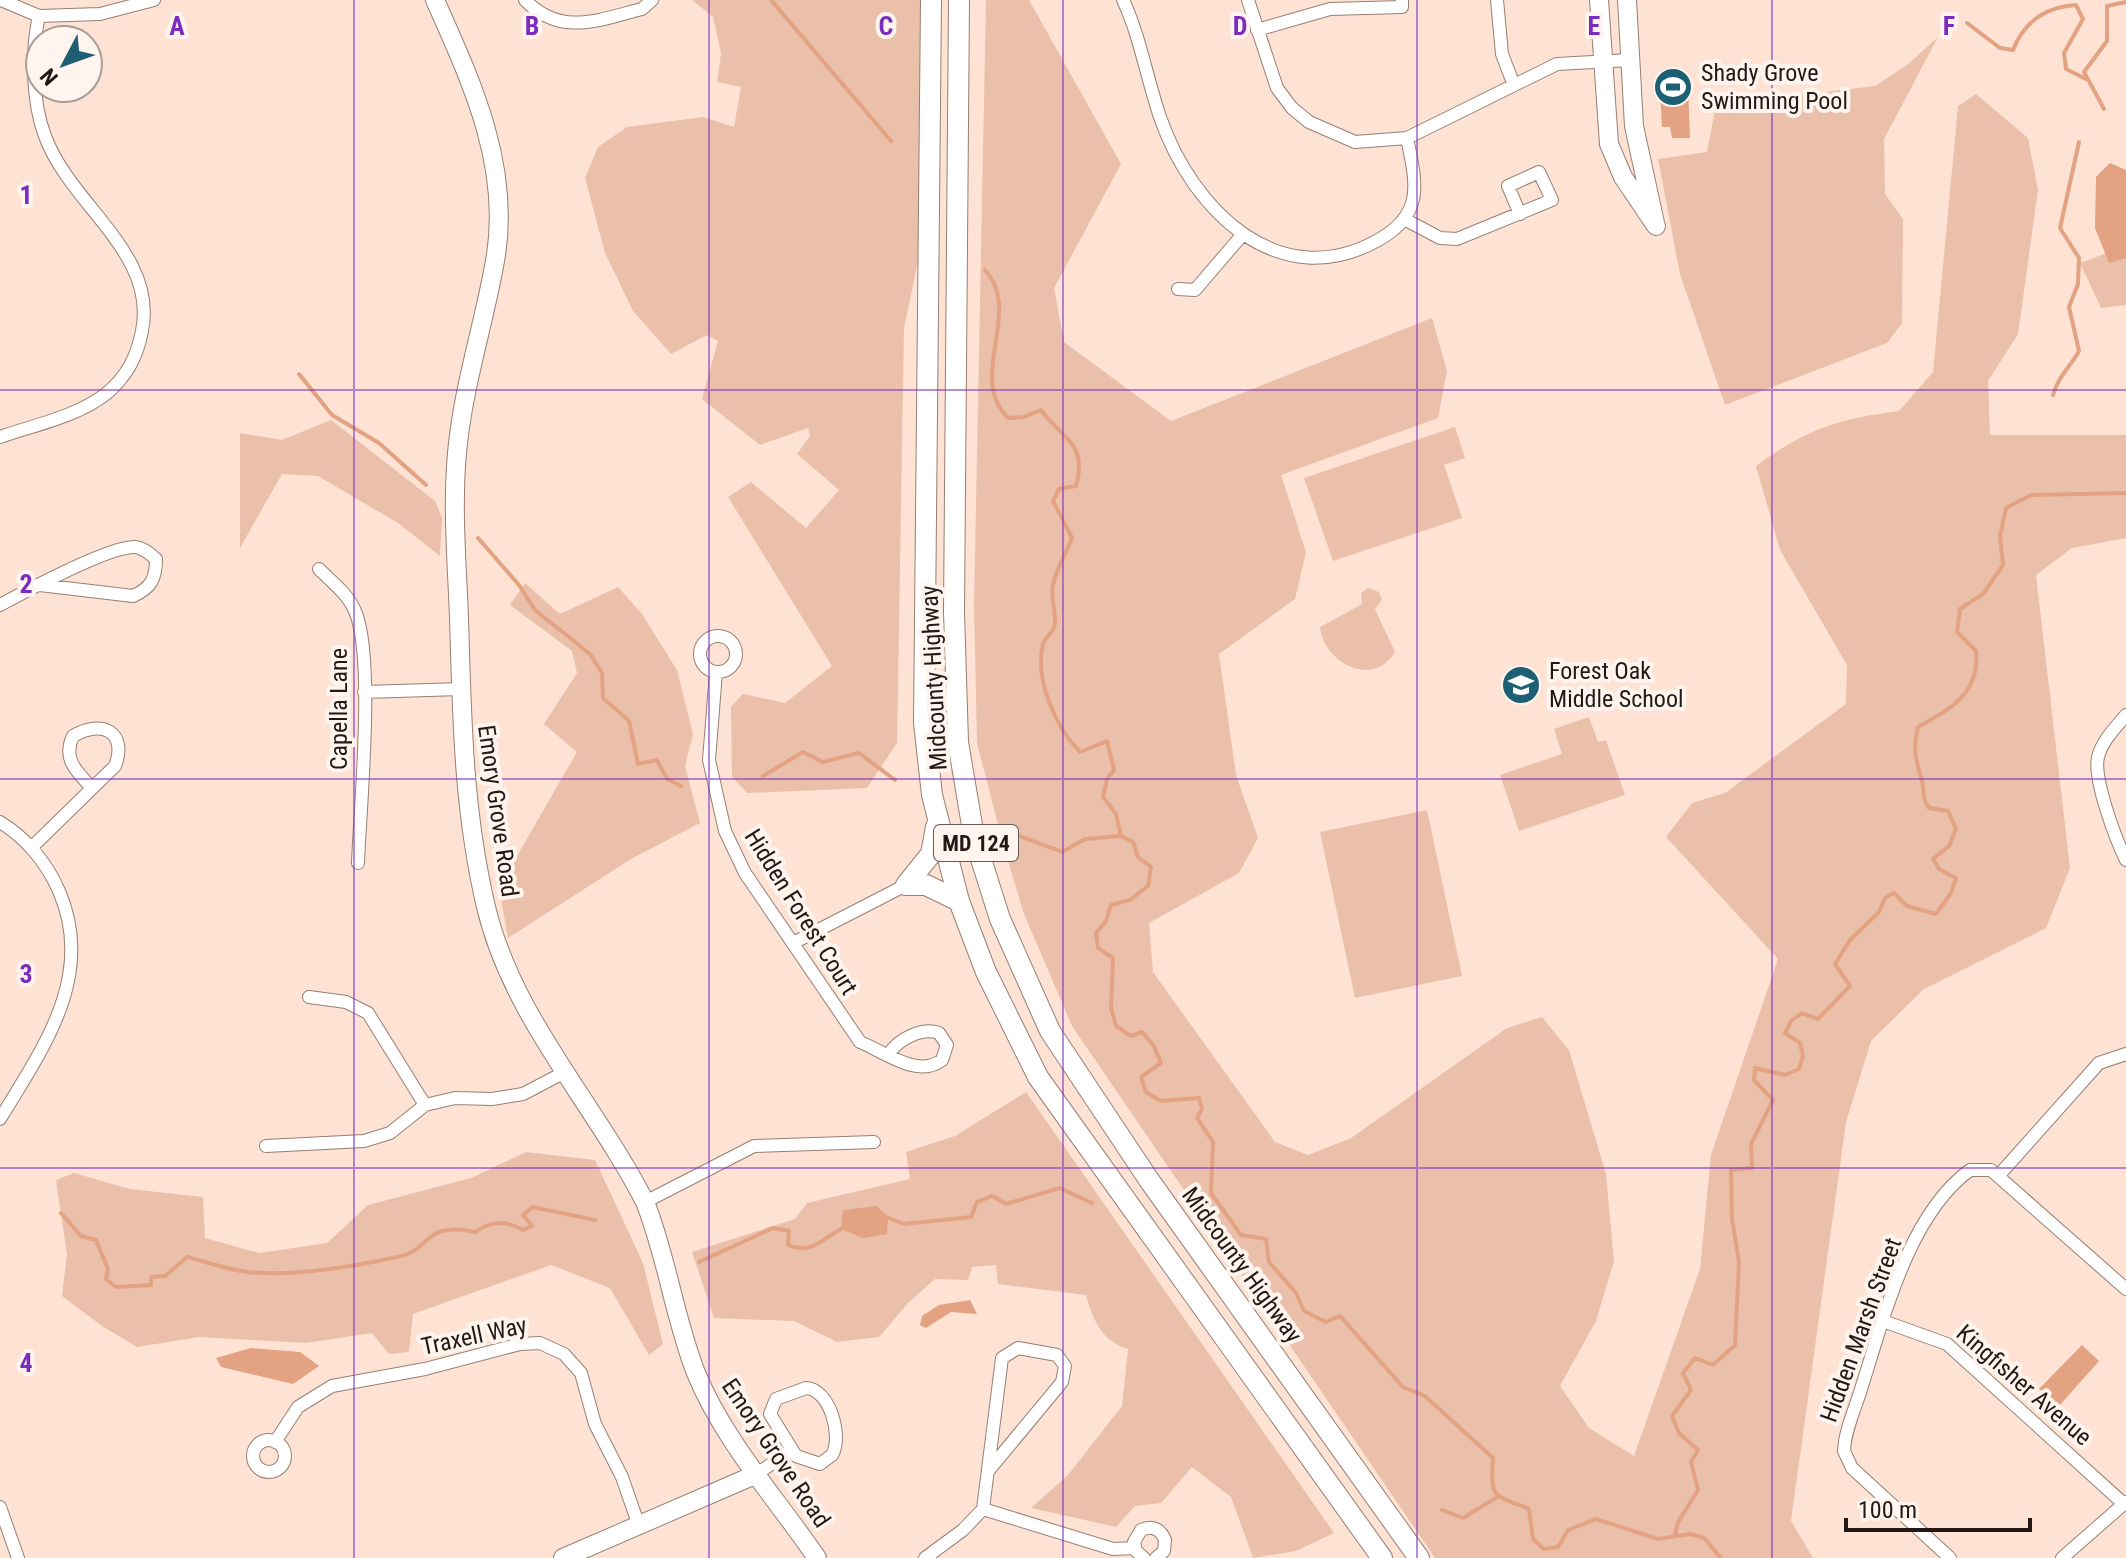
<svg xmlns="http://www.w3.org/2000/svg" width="2126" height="1558" viewBox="0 0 2126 1558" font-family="'Roboto Condensed',sans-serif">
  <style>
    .green { fill: #eac0aa }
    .water { fill: #e3a281 }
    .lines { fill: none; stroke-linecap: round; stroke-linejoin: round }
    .stream { stroke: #e3a281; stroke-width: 4 }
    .street-casing { stroke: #977f72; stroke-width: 14 }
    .secondary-casing { stroke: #977f72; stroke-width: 20 }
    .primary-casing { stroke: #977f72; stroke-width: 22 }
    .street { stroke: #fff; stroke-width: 12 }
    .secondary { stroke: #fff; stroke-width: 18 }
    .primary { stroke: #fff; stroke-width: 20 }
    .grid { fill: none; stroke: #7b2cbf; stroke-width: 2; stroke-opacity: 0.55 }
    .labels { text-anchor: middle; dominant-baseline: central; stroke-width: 8; stroke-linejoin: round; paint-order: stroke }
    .shield { fill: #fff4ee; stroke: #645b55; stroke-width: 2 }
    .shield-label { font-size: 22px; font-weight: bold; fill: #221914 }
    .poi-label { font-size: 24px; fill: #221914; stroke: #fff4ee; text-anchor: start }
    .street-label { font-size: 24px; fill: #221914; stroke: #fff4ee }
    .grid-label { font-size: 26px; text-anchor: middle; font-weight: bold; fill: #7b2cbf; stroke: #fff4ee; stroke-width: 8; stroke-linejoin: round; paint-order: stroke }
  </style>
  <rect width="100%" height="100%" fill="#fee3d5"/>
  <!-- green -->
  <path class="green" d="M692 0H931L927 218 904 328 897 743 867 788 747 793 732 777 731 707 743 694 785 703 832 666 728 497 751 482 806 528 839 490 797 454 810 436 808 428 760 445 702 399 718 341 707 335 671 354 633 311 605 253 585 178 598 147 627 127 703 117 734 127 741 87 717 82 721 53 713 17Z
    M986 0H1029L1121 164 1054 288 1064 342 1171 421 1432 318 1447 371 1438 418 1281 475 1306 552 1295 599 1219 654 1236 775 1258 838 1239 873 1149 923 1153 972 1275 1142 1308 1155 1351 1138 1507 1028 1542 1017 1569 1050 1606 1174 1614 1261 1596 1321 1560 1386 1589 1428 1634 1456 1700 1269 1711 1155 1778 959 1666 837 1692 803 1725 793 1846 704 1847 665 1780 550 1756 466C1806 429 1838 419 1899 411L1933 372 1958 106 1976 94 2028 138 2038 190 2018 334 1988 381 1990 435H2126V538L2072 548 2036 575 2070 868 2046 928 1924 989 1871 1041 1846 1122 1791 1521 1813 1558H1435L1072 1026 1024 914 1003 844 977 743 974 605Z
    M1938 37 1884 139 1885 194 1903 219 1902 323 1887 343 1725 405 1680 274 1658 159 1707 152 1716 105 1875 86 1907 65Z
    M2126 246V305L2101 308 2080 263Z
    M331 420 435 501 442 518 440 556 398 523 318 476 282 474 240 548V433L282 440Z
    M1455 427 1465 458 1444 465 1462 518 1333 561 1304 478Z
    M525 583 560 614 618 587 642 614 677 670 693 734 685 766 700 823 631 859 508 938 499 887 577 752 544 724 577 673 572 651 510 605Z
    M1368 588 1379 592 1382 600 1375 609 1395 652C1373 689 1324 663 1320 627L1362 604 1361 593Z
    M1589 717 1598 742 1606 740 1625 795 1519 831 1500 775 1562 754 1554 729Z
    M1427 810 1462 976 1355 998 1320 832Z
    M1026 1092 1334 1533 1296 1551 1253 1558 1231 1497 1192 1467 1161 1503 1135 1506 1116 1527 1031 1508 1068 1475 1122 1406 1128 1349C1102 1342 1092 1318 1086 1295L998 1284 996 1265 972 1267 968 1280 935 1279 908 1303 879 1337 837 1342 794 1321 714 1318 692 1252 795 1219 807 1203 910 1179 906 1152 955 1136Z
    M526 1152 595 1160 643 1263 663 1344 649 1355 610 1288 551 1265 413 1314 409 1352 389 1354 372 1333 306 1343 200 1337 137 1347 102 1326 62 1296 67 1255 56 1180 74 1173 130 1189 203 1197 205 1238 259 1253 327 1243 368 1205 471 1178Z"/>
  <!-- water -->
  <path class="water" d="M1688 87 1690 138H1672L1670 127H1662L1660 89Z
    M2110 163 2126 170V258L2109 263 2095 228 2096 177Z
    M877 1206 888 1217 887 1234 863 1238 841 1229 843 1210Z
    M970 1300 977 1314 951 1312 926 1328 920 1325 922 1316 939 1305Z
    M2082 1345 2099 1361 2059 1406 2039 1389Z
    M251 1348 300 1352 319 1366 293 1384 221 1367 216 1358Z"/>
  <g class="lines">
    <!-- stream -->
    <path class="stream" d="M771 0 891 141
      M1967 23 2000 48 2013 50C2024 22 2046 7 2076 5L2083 19 2064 53 2066 69 2086 79
      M2104 109 2084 72 2107 41V6L2126 2
      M985 270C1024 312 966 377 1008 418L1024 417 1041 410C1063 440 1088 443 1076 486L1059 489 1053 501 1072 538C1066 553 1056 570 1053 585 1050 598 1056 610 1055 623 1055 631 1046 636 1043 644 1034 679 1056 728 1080 752L1107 741 1114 770 1107 779 1103 797 1116 814 1121 836 1133 842 1138 857 1151 867 1148 886 1130 900 1111 905 1106 921 1096 933 1098 948 1113 958 1111 1008 1116 1026 1131 1036 1142 1032 1154 1046 1161 1063 1141 1077 1146 1092 1161 1101 1199 1098 1202 1109 1197 1118 1213 1142 1211 1193 1241 1235 1266 1239 1269 1262 1296 1293 1304 1311 1326 1322 1340 1316 1403 1387 1425 1396 1493 1458C1490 1500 1493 1494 1529 1509L1533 1539 1544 1549 1558 1547 1568 1530 1596 1519 1658 1539 1691 1534 1704 1538 1721 1558
      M299 374 332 415 379 443 426 485
      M2053 395C2058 377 2070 367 2079 351L2069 307 2078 284 2079 258 2060 228 2079 142
      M478 538 519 585 535 610 590 654 602 673 603 698 629 721 638 764 657 760 667 779 681 786
      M763 776 803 752 823 762 859 753 895 780
      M1009 832 1062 852 1085 839 1121 836
      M61 1213 81 1236 96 1240 108 1269 106 1279 116 1287 151 1285V1277L165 1276 187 1257C208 1262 227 1270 248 1272 294 1277 351 1267 397 1257 434 1250 420 1221 475 1232 491 1221 505 1220 523 1230L532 1226 523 1215 533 1207 595 1220
      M886 1217 904 1224 971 1217 977 1202 992 1196 1006 1204 1060 1188 1092 1203
      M699 1262 773 1228 789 1231 788 1245C812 1255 823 1238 843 1228
      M1442 1510 1463 1518 1499 1496
      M1675 1535 1678 1522 1698 1490 1691 1462 1698 1450 1679 1433 1672 1416 1691 1390 1683 1373 1695 1358 1713 1365 1735 1345 1739 1262 1732 1219 1731 1170 1752 1168 1751 1144 1773 1100 1754 1080 1755 1068 1785 1075 1799 1069 1803 1056 1800 1043 1785 1033 1791 1021 1802 1013 1818 1019 1850 986 1835 964 1850 940 1879 912 1885 898 1894 893 1907 906 1936 914 1951 893 1956 878 1939 869 1933 859 1949 846 1956 829 1948 811 1929 808C1921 797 1925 789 1921 777 1915 758 1913 747 1918 727 1952 708 1980 693 1976 651L1957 632 1960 609 1983 594 2003 565 2000 536 2006 508 2031 495 2126 493"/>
    <!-- street casing -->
    <g class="street-casing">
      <path id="street" d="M1 0 39 16 100 14 154 0
        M525 0C561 37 598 20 642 9L652 0
        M1123 0C1140 36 1147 79 1160 117 1192 210 1280 297 1380 239 1425 213 1416 182 1407 138
        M1248 0 1277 88 1292 108 1309 122 1355 142 1407 138 1557 64 1630 60
        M1497 0 1502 54 1513 83
        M1257 30 1330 9 1402 7V0
        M1406 220 1440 238 1457 239 1552 200 1539 172 1508 186 1520 214
        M1178 289 1195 290 1243 234
        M0 437C34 425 79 416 107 393 127 376 137 357 142 331 158 253 70 205 45 136 32 102 31 51 39 16
        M319 569C332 582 348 594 355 611 375 657 360 807 358 863
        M0 605C26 591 109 546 135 547 144 548 150 554 156 559 156 579 151 588 133 596L40 585
        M700 654a18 18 0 1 1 36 0a18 18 0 1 1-36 0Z
        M716 672 709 760 725 831 745 873 860 1042C883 1051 918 1079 942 1060L947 1045 939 1033C922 1027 898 1039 889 1054
        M364 692 461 689
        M2126 715C2115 728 2102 741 2098 757 2093 779 2116 840 2126 860
        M0 822C26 838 47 863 59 891 96 976 43 1048 0 1119
        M31 848 115 766C128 732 102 719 73 736 62 759 77 772 92 788
        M793 943 906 885
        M309 997 346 1002 368 1013 425 1105
        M266 1146 364 1141 390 1133 425 1105 455 1098 492 1099 523 1094 565 1072
        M2000 1174 2099 1063 2126 1054
        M645 1202 754 1146 874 1142
        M1883 1321 1947 1344 2124 1504
        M806 1388C830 1389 843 1437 832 1455L820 1464 796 1456 770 1414 776 1399Z
        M253 1456a16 16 0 1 1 32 0a16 16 0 1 1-32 0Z
        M275 1442 298 1407 332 1386 425 1369 520 1344 540 1343 564 1354 581 1373 595 1424 622 1477 639 1526
        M757 1474 791 1450
        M0 1507 18 1558
        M983 1509 1113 1549 1135 1548
        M925 1558 963 1530 983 1509 1002 1358 1018 1348 1057 1355 1065 1366 1062 1382 989 1470
        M1144 1558 1136 1551 1134 1542 1141 1530C1152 1525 1161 1529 1165 1540L1164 1551 1156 1558
        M1950 1558 1852 1468 1844 1451C1845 1429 1856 1407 1862 1386 1884 1317 1909 1214 1970 1170H1991L2126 1289
        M2062 1558 2126 1502"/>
    </g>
    <!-- secondary casing -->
    <g class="secondary-casing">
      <path id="secondary" d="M435 0C471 81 510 163 496 255 485 322 463 385 457 453 452 508 457 564 459 618 462 718 463 809 486 907 512 1017 595 1104 645 1202 667 1257 674 1317 696 1373 724 1441 776 1498 817 1558
        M1599 0 1609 144 1623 177 1656 226
        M1627 0 1634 126 1655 223
        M563 1558 757 1474"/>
    </g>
    <!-- primary casing -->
    <g class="primary-casing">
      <path id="primary" d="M931 0 924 723 932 795 959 901 986 972 1038 1077 1382 1558
        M959 0 954 612 958 742 974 837 1000 919 1050 1031 1149 1180 1419 1558
        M906 885 931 854 936 827
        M906 885H926L959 901"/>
    </g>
    <!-- street -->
    <use href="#street" class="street"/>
    <!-- secondary -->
    <use href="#secondary" class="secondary"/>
    <!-- primary -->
    <use href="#primary" class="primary"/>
  </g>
  <!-- grid -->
  <path class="grid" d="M354 0V1558M709 0V1558M1063 0V1558M1417 0V1558M1772 0V1558M0 390H2126M0 779H2126M0 1168H2126"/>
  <!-- icons -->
  <defs>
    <g id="stadium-disc" transform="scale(2)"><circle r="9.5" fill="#1d5f73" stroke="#fff4ee"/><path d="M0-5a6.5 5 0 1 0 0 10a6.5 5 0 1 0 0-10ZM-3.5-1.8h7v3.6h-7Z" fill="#fff"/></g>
    <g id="school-disc" transform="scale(2)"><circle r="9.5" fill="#1d5f73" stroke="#fff4ee"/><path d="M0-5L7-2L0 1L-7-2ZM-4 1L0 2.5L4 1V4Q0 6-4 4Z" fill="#fff"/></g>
  </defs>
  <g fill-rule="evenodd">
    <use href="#stadium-disc" x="1673" y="87"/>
    <use href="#school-disc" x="1521" y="685"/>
  </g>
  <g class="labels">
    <!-- shield labels -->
    <rect class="shield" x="934" y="825" width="84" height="36" rx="6"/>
    <g class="shield-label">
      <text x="976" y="843">MD 124</text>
    </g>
    <!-- poi labels -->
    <g class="poi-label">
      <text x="1701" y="73">Shady Grove<tspan x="1701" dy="28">Swimming Pool</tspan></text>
      <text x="1549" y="671">Forest Oak<tspan x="1549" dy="28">Middle School</tspan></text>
    </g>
    <!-- street labels -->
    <g class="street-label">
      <text transform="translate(934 678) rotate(-93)">Midcounty Highway</text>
      <text transform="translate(339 709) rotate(-90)">Capella Lane</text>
      <text transform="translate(498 811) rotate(82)">Emory Grove Road</text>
      <text transform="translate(801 912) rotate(58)">Hidden Forest Court</text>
      <text transform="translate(1242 1265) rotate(54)">Midcounty Highway</text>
      <text transform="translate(1861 1330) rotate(-70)">Hidden Marsh Street</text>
      <text transform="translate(474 1336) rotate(-12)">Traxell Way</text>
      <text transform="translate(2024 1385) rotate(41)">Kingfisher Avenue</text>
      <text transform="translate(776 1453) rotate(56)">Emory Grove Road</text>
    </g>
  </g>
  <g class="grid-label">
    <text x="177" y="35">A</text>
    <text x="532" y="35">B</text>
    <text x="886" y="35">C</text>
    <text x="1240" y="35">D</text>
    <text x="1594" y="35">E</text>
    <text x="1949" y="35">F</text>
    <text x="26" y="204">1</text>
    <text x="26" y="593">2</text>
    <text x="26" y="983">3</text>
    <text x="26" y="1372">4</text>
  </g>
  <!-- north arrow -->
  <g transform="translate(64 64) rotate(229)"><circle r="38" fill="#fff4ee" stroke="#a79c97" stroke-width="2"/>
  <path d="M0-6L14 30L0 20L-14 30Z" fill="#1d5f73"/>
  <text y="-12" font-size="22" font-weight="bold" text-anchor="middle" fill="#221914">N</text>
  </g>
  <!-- scale -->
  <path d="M1846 1518v12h184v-12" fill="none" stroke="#221914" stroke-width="4"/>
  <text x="1858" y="1518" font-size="24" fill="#221914" stroke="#fff4ee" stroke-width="6" paint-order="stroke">100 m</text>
</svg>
